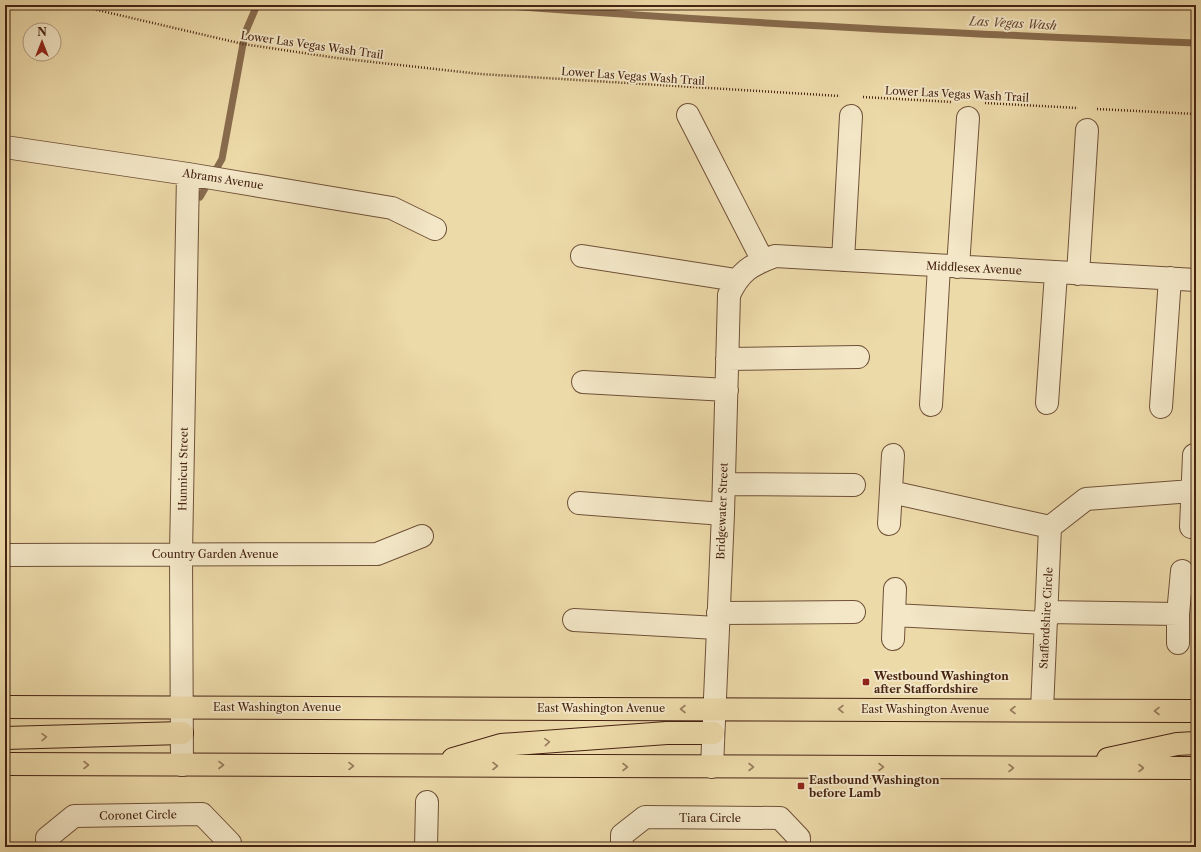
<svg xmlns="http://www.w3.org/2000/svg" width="1201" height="852" viewBox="0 0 1201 852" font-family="'Libre Caslon Text',serif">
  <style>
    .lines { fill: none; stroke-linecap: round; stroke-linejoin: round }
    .stream { stroke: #886c4e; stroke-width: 7 }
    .minor-casing { stroke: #705138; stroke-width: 24 }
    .major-casing { stroke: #462313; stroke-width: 24 }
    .path { stroke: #462313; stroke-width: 2.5; stroke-dasharray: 1 2; stroke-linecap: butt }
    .minor { stroke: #f3e7c7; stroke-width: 22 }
    .major { stroke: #eddaa9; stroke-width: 22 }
    .oneway { stroke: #9a7e5e }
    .poi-dot { fill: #8f2418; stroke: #f3e7c7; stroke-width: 1.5 }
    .labels { text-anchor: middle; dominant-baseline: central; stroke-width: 4; stroke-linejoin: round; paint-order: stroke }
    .street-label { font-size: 11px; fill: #462313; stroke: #f3e7c7 }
    .poi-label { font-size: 11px; font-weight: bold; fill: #462313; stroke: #f3e7c7; text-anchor: start }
    .water-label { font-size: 12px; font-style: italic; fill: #674731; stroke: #f3e7c7 }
  </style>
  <rect width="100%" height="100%" fill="#eddaa9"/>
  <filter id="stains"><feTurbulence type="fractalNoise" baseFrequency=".005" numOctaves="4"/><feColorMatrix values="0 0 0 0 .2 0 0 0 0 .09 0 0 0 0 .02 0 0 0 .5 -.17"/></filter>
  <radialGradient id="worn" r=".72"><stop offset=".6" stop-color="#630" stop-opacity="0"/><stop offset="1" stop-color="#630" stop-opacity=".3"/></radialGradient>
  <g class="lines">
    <!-- stream -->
    <path class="stream" d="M494 5C728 23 962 34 1196 43
      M200 197 222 159 245 33 257 5"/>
    <!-- minor casing -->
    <g class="minor-casing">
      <path id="minor" d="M688 115 763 261
        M5 147 188 174 392 208 435 229
        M582 256 736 280
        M843 260 851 116
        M958 267 968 118
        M1078 274 1087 130
        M727 359 858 357
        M583 382 727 390
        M1047 403 1056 273
        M931 405 939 266
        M1161 407 1170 278
        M724 484 854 485
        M891 492 1050 527 1086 499 1192 491
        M579 503 723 514
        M889 524 893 455
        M1191 527 1194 455
        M5 555 377 554 422 536
        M1046 612 1178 614V643
        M718 613 854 612
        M1178 614 1182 571
        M894 615 1046 623
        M574 620 717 628
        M893 639 895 589
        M1042 710 1050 527
        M182 765 181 554 188 174
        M712 767 723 514 729 295C740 271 751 265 775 256L1196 280
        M47 847V838L74 816 202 814 230 843V847
        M426 847 427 802
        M622 847V835L645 817 780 818 799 838V847"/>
    </g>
    <!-- major casing -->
    <g class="major-casing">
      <path id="major" d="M5 707 1196 711
        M5 738 182 733
        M453 759 501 745 667 733H713
        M1108 759 1177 744 1196 743
        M5 764 1196 768"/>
    </g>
    <!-- path -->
    <path class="path" d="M76 5 243 44 337 58 480 74 840 96
      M863 97 952 102
      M985 103 1078 108
      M1097 109 1196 114"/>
    <!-- minor -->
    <use href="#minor" class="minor"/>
    <!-- major -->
    <use href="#major" class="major"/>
  </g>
  <!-- one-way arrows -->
  <defs><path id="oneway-chevron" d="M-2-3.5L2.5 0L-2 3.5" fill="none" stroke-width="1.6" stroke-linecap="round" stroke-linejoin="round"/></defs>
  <g class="oneway">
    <use href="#oneway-chevron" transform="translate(683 709) rotate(-180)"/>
    <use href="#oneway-chevron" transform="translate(841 709) rotate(-180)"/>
    <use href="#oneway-chevron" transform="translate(1013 710) rotate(-180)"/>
    <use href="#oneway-chevron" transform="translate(1157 711) rotate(-180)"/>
    <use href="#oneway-chevron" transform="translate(44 737) rotate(-1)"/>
    <use href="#oneway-chevron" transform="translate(547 742) rotate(-4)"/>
    <use href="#oneway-chevron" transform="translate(86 765)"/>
    <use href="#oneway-chevron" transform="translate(221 765)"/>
    <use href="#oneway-chevron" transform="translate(351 766)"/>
    <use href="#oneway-chevron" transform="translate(495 766)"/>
    <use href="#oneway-chevron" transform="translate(625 767)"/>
    <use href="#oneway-chevron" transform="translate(751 767)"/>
    <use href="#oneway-chevron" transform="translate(881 767)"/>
    <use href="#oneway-chevron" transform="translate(1011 768)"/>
    <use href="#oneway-chevron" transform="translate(1141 768)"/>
  </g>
  <!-- markers -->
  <g class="poi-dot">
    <rect x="862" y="678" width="8" height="8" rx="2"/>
    <rect x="797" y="782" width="8" height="8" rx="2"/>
  </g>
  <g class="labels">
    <!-- street labels -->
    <g class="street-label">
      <text transform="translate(312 45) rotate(8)">Lower Las Vegas Wash Trail</text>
      <text transform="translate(633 76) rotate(4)">Lower Las Vegas Wash Trail</text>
      <text transform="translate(957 94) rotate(3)">Lower Las Vegas Wash Trail</text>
      <text transform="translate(223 179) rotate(9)">Abrams Avenue</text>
      <text transform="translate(974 268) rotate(3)">Middlesex Avenue</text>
      <text transform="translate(183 469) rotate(-89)">Hunnicut Street</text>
      <text transform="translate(722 511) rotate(-88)">Bridgewater Street</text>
      <text x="215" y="554">Country Garden Avenue</text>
      <text transform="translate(1046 618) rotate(-87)">Staffordshire Circle</text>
      <text x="277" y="707">East Washington Avenue</text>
      <text x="601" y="708">East Washington Avenue</text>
      <text x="925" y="709">East Washington Avenue</text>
      <text transform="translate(138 815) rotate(-1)">Coronet Circle</text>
      <text x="710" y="818">Tiara Circle</text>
    </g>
    <!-- poi labels -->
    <g class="poi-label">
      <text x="874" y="676">Westbound Washington<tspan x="874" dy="13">after Staffordshire</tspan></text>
      <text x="809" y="780">Eastbound Washington<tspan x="809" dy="13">before Lamb</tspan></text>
    </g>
    <!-- water labels -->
    <g class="water-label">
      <text transform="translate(1013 23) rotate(3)">Las Vegas Wash</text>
    </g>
  </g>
  <!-- margin -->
  <rect width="1201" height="852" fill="none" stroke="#eddaa9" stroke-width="20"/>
  <rect x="6" y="6" width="1189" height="840" fill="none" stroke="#462313" stroke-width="2"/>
  <rect x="10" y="10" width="1181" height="832" fill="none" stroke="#462313"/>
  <!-- north arrow -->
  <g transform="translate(42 42)"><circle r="19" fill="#f3e7c7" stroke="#ae997f"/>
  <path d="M0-3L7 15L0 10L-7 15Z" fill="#8f2418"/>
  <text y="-6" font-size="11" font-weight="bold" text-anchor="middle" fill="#462313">N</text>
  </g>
  <rect width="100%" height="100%" filter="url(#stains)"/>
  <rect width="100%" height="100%" fill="url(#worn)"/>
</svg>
